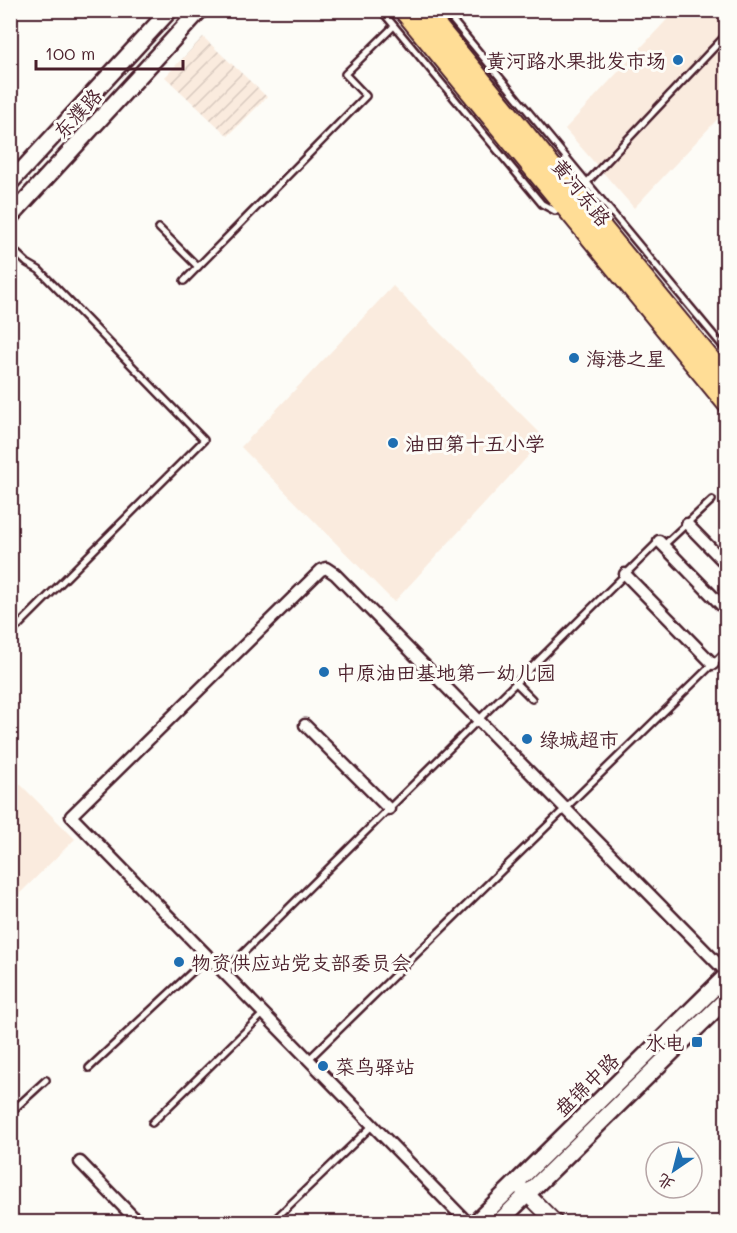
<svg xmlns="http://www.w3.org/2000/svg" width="737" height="1233" viewBox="0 0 737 1233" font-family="Mali,'LXGW WenKai TC',sans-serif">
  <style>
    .built { fill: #faebde }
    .industrial { fill: url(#industrial-furrows) }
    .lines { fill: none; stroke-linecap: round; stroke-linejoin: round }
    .service-casing { stroke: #4a1f2b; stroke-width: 10 }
    .minor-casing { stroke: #4a1f2b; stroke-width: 15 }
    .tertiary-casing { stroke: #4a1f2b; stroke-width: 18 }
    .secondary-casing { stroke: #4a1f2b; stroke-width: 20 }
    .primary-casing { stroke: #4a1f2b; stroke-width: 22 }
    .path { stroke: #4a1f2b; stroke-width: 1.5; stroke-dasharray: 4.5 4.5; stroke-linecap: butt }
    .service { stroke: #fdfcf7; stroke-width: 5 }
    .minor { stroke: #fdfcf7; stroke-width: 10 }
    .tertiary { stroke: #fdfcf7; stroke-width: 14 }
    .secondary { stroke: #fdfcf7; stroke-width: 15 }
    .primary { stroke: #ffdd96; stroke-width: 18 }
    .poi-dot { fill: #1f6fb2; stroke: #fdfcf7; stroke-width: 2 }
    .labels { text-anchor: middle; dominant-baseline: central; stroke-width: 6; stroke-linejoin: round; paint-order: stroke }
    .poi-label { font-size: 20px; fill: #4a1f2b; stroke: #fdfcf7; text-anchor: start }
    .street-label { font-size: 20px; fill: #4a1f2b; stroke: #fdfcf7 }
  </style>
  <defs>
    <pattern id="industrial-furrows" width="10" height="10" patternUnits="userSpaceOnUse" patternTransform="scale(1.5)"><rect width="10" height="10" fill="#faebde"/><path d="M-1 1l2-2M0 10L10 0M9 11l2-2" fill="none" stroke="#d8c9bf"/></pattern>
  </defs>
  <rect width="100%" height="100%" fill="#fdfcf7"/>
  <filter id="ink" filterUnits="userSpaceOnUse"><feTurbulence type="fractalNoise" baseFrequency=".0167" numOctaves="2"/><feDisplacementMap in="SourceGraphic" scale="12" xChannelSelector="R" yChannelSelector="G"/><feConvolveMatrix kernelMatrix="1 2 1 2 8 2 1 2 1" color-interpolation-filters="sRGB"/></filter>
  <g filter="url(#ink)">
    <!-- built -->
    <path class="built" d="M675 11H726V110L634 208 565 129Z
      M393 286 545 438 394 602 241 447Z
      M20 784 75 839 11 902V793Z"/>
    <!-- industrial -->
    <path class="industrial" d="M203 37 267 97 228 136 165 77Z"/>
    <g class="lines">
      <!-- service casing -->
      <g class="service-casing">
        <path id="service" d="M381 10 542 204 555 211 563 210
          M444 10 726 350
          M577 193 726 35
          M159 228 198 267
          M10 247 27 263 39 270 204 440 10 634
          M184 281 366 96 345 74 394 26
          M664 545 712 500
          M516 683 532 699
          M223 973 659 541
          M308 1060 726 651
          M89 1068 208 957
          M10 1113 46 1080
          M152 1123 263 1014
          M272 1222 372 1126"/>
      </g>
      <!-- minor casing -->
      <g class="minor-casing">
        <path id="minor" d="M687 524 726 564
          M659 541 726 610
          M625 574 713 664
          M305 725 389 809
          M80 1162 138 1222
          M467 1222 71 816 321 570 326 568 335 574 726 972"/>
      </g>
      <!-- tertiary casing -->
      <g class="tertiary-casing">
        <path id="tertiary" d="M516 1183 555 1222"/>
      </g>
      <!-- secondary casing -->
      <g class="secondary-casing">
        <path id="secondary" d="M10 183 170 10
          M10 217 200 10
          M476 1222 726 976
          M499 1222 726 999"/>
      </g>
      <!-- primary casing -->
      <g class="primary-casing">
        <path id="primary" d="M403 10 726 403
          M424 10 726 378"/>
      </g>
      <!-- path -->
      <path class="path" d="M566 1216 572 1222
        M526 1222 527 1214"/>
      <!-- service -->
      <use href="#service" class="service"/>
      <!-- minor -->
      <use href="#minor" class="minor"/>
      <!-- tertiary -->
      <use href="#tertiary" class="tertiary"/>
      <!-- secondary -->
      <use href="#secondary" class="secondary"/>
      <!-- primary -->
      <use href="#primary" class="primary"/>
    </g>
  </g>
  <!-- markers -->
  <g class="poi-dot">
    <circle cx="678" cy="60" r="6"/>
    <circle cx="574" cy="358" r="6"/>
    <circle cx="393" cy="443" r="6"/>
    <circle cx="324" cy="672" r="6"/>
    <circle cx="527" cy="739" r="6"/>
    <circle cx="179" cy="962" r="6"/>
    <rect x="691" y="1036" width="12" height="12" rx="3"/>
    <circle cx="323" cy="1066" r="6"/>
  </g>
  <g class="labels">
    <!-- poi labels -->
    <g class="poi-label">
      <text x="666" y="60" text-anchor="end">黄河路水果批发市场</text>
      <text x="586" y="358">海港之星</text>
      <text x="405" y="443">油田第十五小学</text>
      <text x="336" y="672">中原油田基地第一幼儿园</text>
      <text x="539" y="739">绿城超市</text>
      <text x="191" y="962">物资供应站党支部委员会</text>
      <text x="685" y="1042" text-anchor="end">水电</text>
      <text x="335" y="1066">菜鸟驿站</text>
    </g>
    <!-- street labels -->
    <g class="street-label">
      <text transform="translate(77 113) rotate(-47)">东濮路</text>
      <text transform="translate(582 192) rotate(51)">黄河东路</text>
      <text transform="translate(586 1084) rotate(-44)">盘锦中路</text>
    </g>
  </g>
  <!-- margin -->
  <rect width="737" height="1233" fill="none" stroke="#fdfcf7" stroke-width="36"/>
  <rect x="18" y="18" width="701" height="1197" fill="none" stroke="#4a1f2b" stroke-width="2" filter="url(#ink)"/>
  <!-- north arrow -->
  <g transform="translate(674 1170) rotate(215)"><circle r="28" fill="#fdfcf7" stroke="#b5a4a5" stroke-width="1.5"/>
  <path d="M0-4.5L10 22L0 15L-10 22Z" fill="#1f6fb2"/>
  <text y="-9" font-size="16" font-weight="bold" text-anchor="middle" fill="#4a1f2b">北</text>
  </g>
  <!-- scale -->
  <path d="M36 60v9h147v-9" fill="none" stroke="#4a1f2b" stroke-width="3"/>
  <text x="45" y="60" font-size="18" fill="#4a1f2b" stroke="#fdfcf7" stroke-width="4.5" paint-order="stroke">100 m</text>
</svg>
